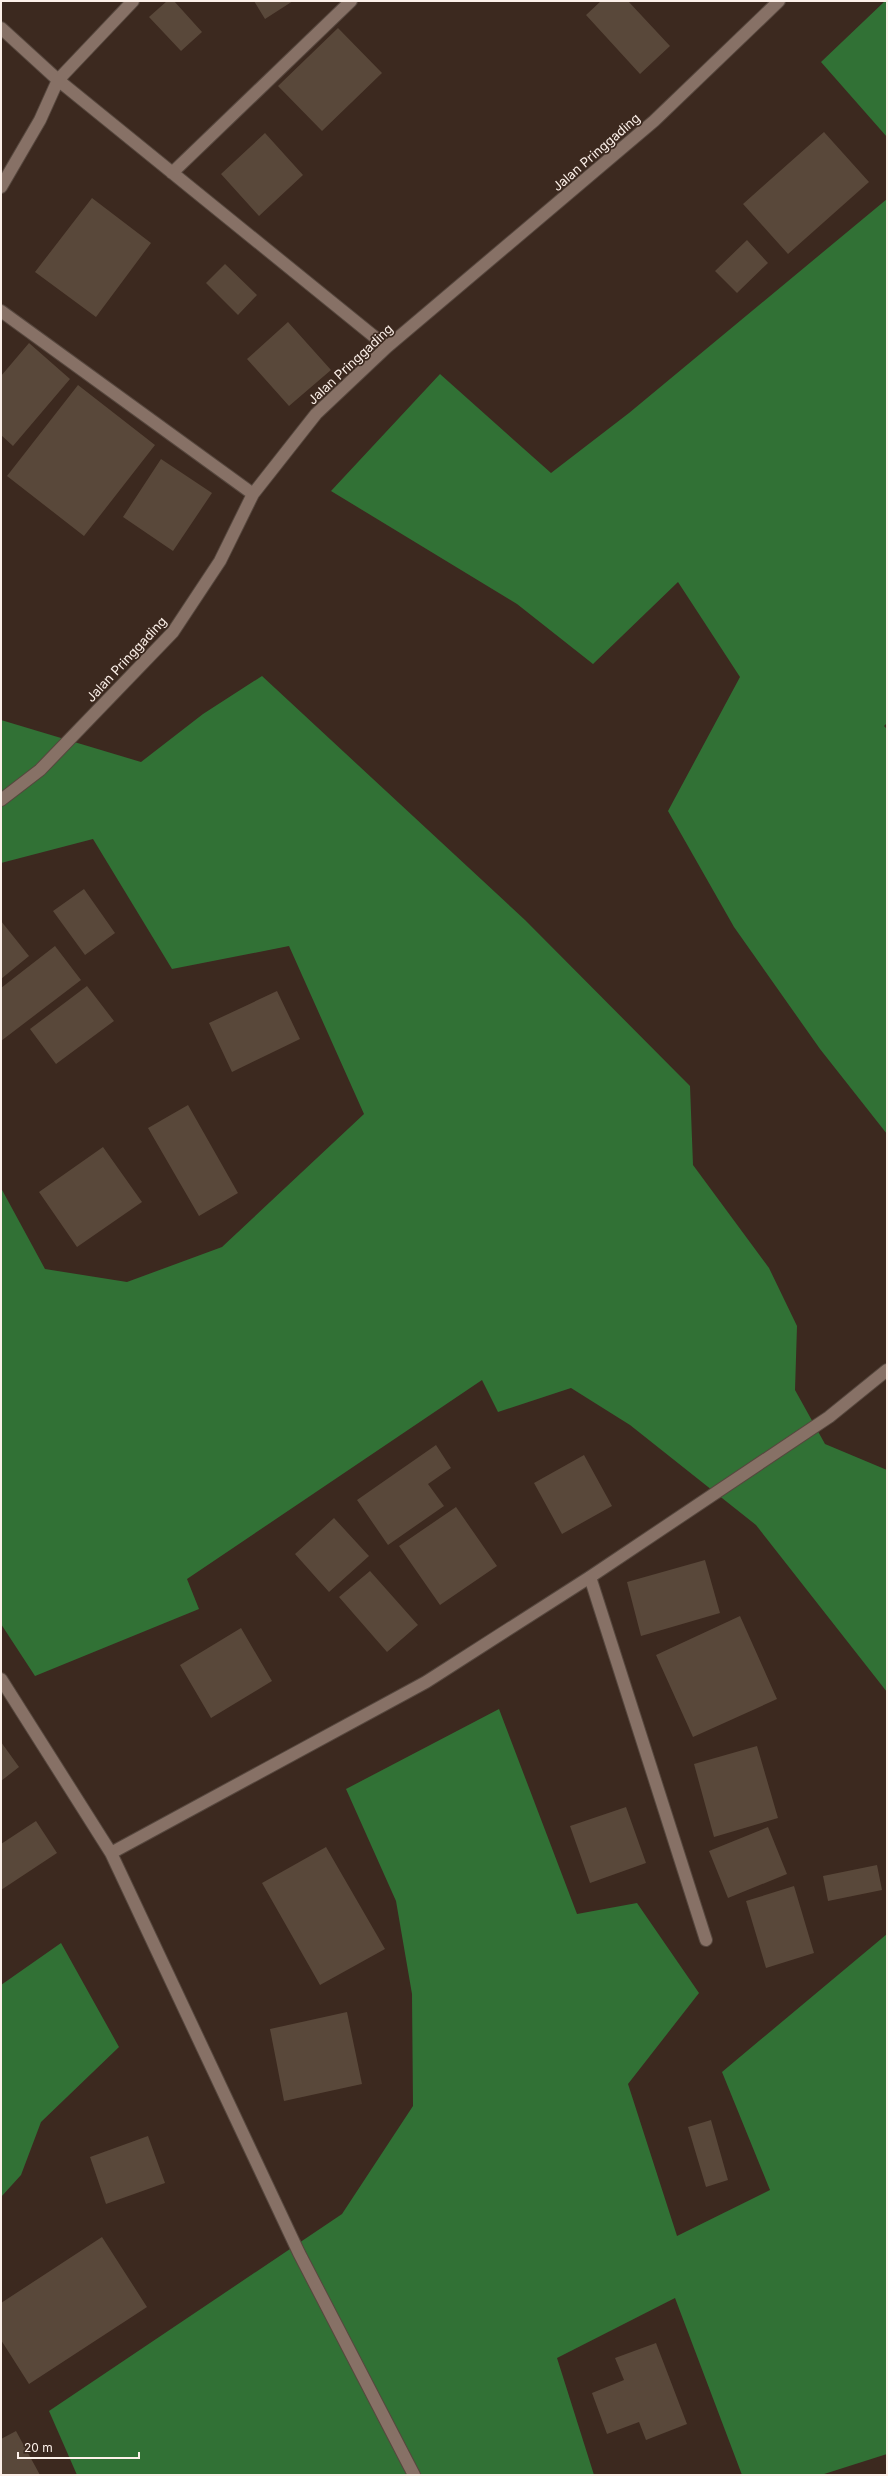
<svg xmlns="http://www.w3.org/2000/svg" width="888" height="2476" viewBox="0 0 888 2476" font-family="Inter,sans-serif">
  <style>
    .forest { fill: #317135 }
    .building { fill: #59483a }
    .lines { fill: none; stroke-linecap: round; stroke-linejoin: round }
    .minor-casing { stroke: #56473e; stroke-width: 14 }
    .minor { stroke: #877166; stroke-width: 12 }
    .labels { text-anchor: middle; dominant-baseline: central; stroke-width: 3.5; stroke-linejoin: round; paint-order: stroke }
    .street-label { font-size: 13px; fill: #fcf0e9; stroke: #3c291f }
  </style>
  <rect width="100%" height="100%" fill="#3c291f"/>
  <!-- forest -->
  <path class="forest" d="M885 1H887V137L821 62Z
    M887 199V723L884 726 887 729V1134L820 1049 734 927 668 811 740 677 678 582 593 664 517 604 331 491 440 374 551 473 629 413Z
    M262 676 525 920 690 1086 693 1165 769 1268 797 1326 795 1390 825 1444 887 1470V1692L756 1525 630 1425 571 1388 498 1412 482 1380 187 1579 199 1609 35 1676 1 1624V1188L45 1269 127 1282 222 1247 364 1114 289 946 172 969 93 839 1 863V720L141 762 203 714Z
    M499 1709 577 1914 637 1903 699 1993 628 2084 677 2236 770 2190 722 2072 887 1934V2454L821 2475H742L675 2298 557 2358 594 2475H77L49 2411 342 2214 413 2106 412 1994 396 1901 346 1789Z
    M61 1943 119 2047 41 2122 21 2175 1 2197V1985Z"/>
  <!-- building -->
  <path class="building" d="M167 1H174L202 32 181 51 149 17Z
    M254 1H293L265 19Z
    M601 1H628L670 46 640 74 586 15Z
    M338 28 382 73 322 131 278 86Z
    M824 132 869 182 788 254 743 204Z
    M265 133 303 175 259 216 221 174Z
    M92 198 151 243 96 317 35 272Z
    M747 240 768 263 737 293 715 271Z
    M225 264 257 295 238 315 206 283Z
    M288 322 331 370 289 406 247 359Z
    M29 343 70 379 13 446 1 435V376Z
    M78 385 155 445 84 536 7 476Z
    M161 459 212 493 173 551 123 517Z
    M84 889 115 933 85 955 53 911Z
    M1 921 29 956 1 979Z
    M55 946 81 980 1 1041V988Z
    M87 986 114 1021 56 1064 30 1029Z
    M277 991 300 1039 232 1072 209 1023Z
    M188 1105 238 1193 199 1216 148 1128Z
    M103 1147 142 1202 77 1247 39 1192Z
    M436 1445 451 1468 428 1484 444 1506 388 1545 357 1500Z
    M584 1455 612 1506 562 1534 534 1483Z
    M456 1507 497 1566 440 1605 399 1546Z
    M334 1518 369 1556 329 1592 295 1554Z
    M705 1560 720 1613 641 1636 627 1582Z
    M370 1571 418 1625 387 1652 339 1597Z
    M740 1616 777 1699 693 1737 656 1655Z
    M241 1628 272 1681 211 1718 180 1665Z
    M1 1742 19 1767 1 1781Z
    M757 1746 778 1818 714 1837 694 1764Z
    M626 1807 646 1863 590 1883 570 1826Z
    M36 1821 57 1853 1 1890V1844Z
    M768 1827 787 1874 728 1898 709 1851Z
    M326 1847 385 1949 320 1985 262 1883Z
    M877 1865 882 1890 828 1901 823 1876Z
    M794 1886 814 1953 766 1968 746 1901Z
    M347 2012 362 2084 284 2101 270 2029Z
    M711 2120 728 2180 706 2187 688 2127Z
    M148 2136 165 2183 106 2204 90 2157Z
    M102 2237 147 2307 29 2384 1 2340V2303Z
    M656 2343 687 2424 646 2440 639 2422 607 2434 592 2393 624 2380 615 2358Z
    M16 2431 40 2475H1V2439Z"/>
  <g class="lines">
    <!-- minor casing -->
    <g class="minor-casing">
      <path id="minor" d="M1 28 58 80 387 347
        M172 173 351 1
        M1 187 40 120 58 80 133 1
        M1 311 253 494
        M1 800 40 770 173 632 220 561 253 494 316 414 387 347 654 121 779 1
        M590 1577 706 1940
        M1 1679 111 1853 299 2253 414 2475
        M111 1853 426 1682 590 1577 829 1417 887 1370"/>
    </g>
    <!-- minor -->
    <use href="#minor" class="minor"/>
  </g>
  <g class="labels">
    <!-- street labels -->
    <g class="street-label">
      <text transform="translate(596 152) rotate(-41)">Jalan Pringgading</text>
      <text transform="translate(350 364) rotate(-43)">Jalan Pringgading</text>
      <text transform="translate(126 659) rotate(-47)">Jalan Pringgading</text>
    </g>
  </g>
  <!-- border -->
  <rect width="888" height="2476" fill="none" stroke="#fcf0e9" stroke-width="4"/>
  <!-- scale -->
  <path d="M18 2452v6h121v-6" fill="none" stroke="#fcf0e9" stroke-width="2"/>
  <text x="24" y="2452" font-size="12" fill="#fcf0e9" stroke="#3c291f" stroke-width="3" paint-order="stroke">20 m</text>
</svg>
